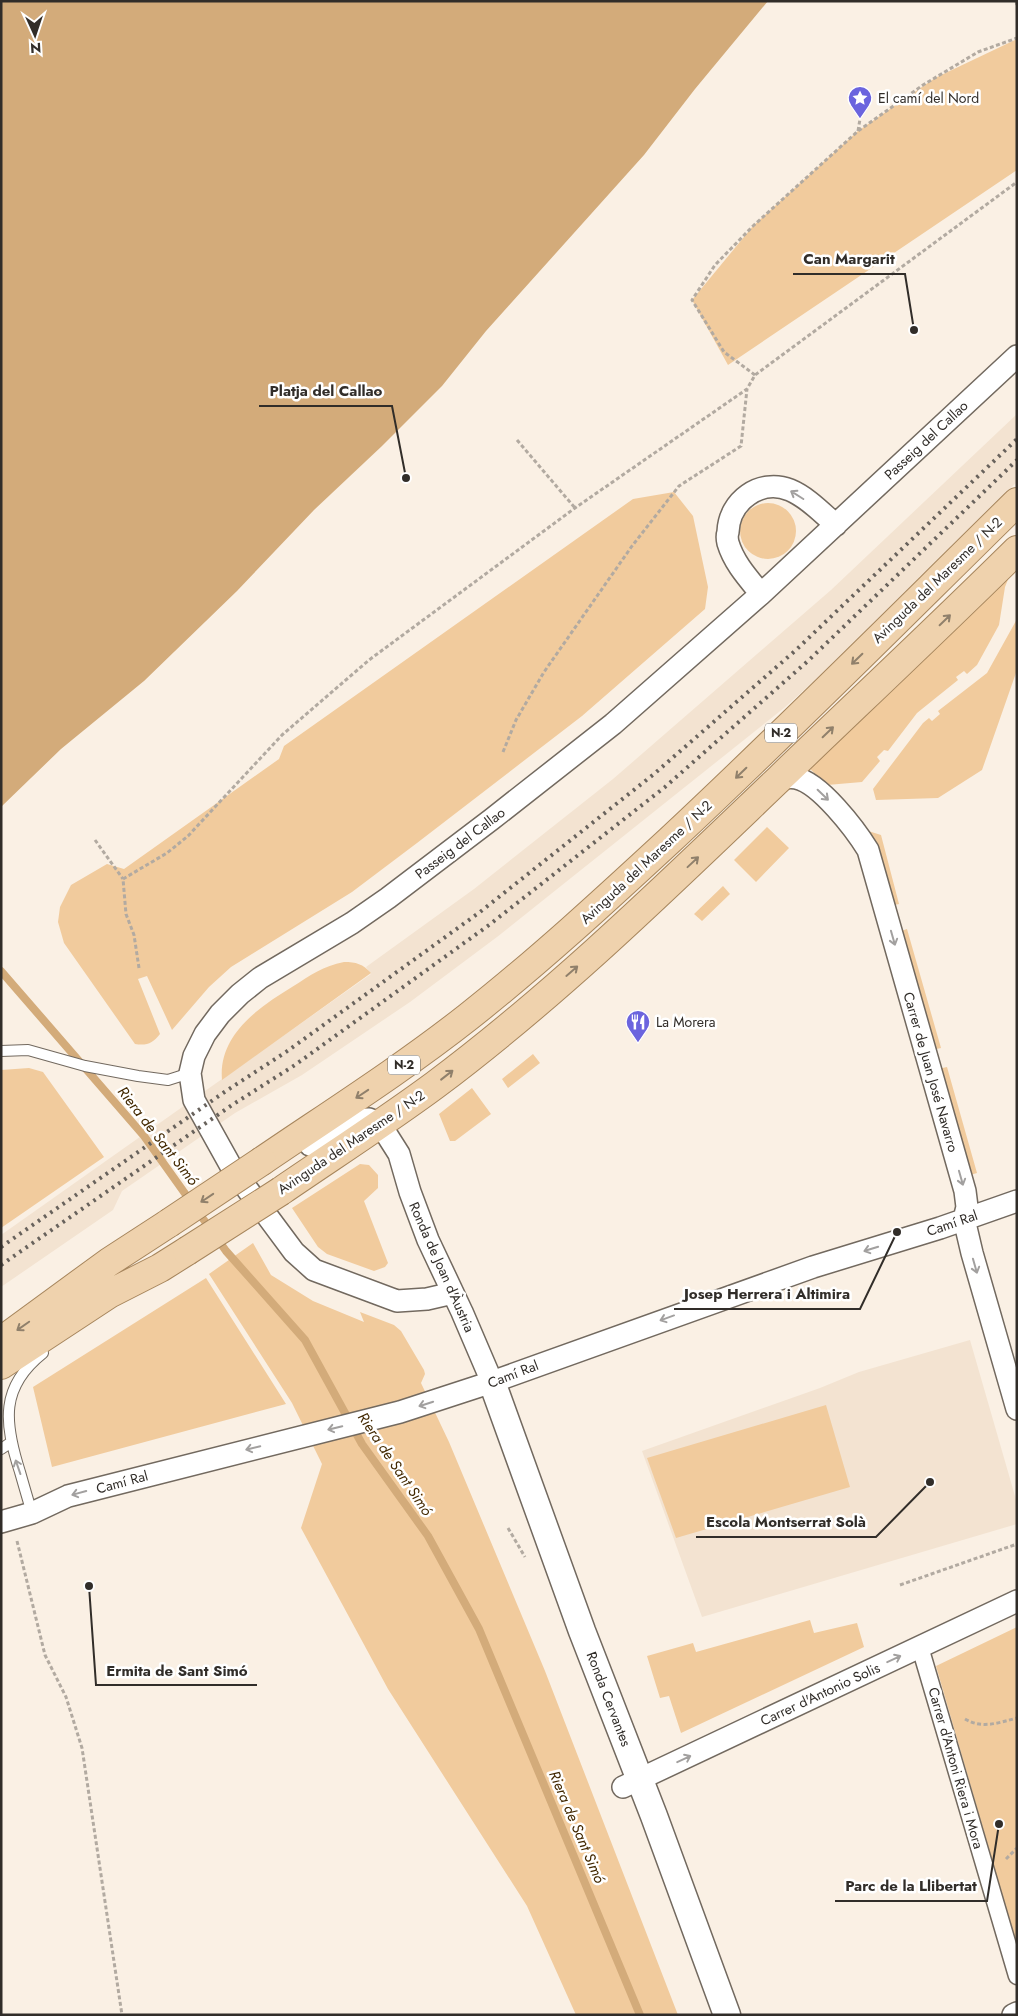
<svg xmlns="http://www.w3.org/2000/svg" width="1018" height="2016" viewBox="0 0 1018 2016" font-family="Jost,sans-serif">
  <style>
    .built { fill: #f3e3d1 }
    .green { fill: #f1cb9d }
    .water { fill: #d3ab7a }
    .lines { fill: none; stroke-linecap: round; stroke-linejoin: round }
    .stream { stroke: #d3ab7a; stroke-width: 8 }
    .service-casing { stroke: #72695f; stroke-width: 12 }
    .pedestrian-casing { stroke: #72695f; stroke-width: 19 }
    .minor-casing { stroke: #72695f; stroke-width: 24 }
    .tertiary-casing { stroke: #72695f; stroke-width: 29 }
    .primary-casing { stroke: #a6855c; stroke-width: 30 }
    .path { stroke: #b2aaa1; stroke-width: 3; stroke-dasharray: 4 2.5; stroke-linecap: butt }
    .service { stroke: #fff; stroke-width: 10 }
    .pedestrian { stroke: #fff; stroke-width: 16 }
    .minor { stroke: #fff; stroke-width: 21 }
    .tertiary { stroke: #fff; stroke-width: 26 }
    .primary { stroke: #efd2ad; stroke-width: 28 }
    .rail { stroke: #68625c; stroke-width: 4; stroke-dasharray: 2.5 5; stroke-linecap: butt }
    .primary-bridge-casing { stroke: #a6855c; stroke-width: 30; stroke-linecap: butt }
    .primary-bridge { stroke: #efd2ad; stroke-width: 28 }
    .oneway { stroke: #a2a09f }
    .oneway2 { stroke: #90806b }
    .labels { text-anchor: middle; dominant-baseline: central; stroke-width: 5; stroke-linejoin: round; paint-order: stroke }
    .shield { fill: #fff; stroke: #6f6c69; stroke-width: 1 }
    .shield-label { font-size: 12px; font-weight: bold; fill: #312d29 }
    .poi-label { font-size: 14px; fill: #312d29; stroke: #fff; text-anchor: start }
    .street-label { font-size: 14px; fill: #312d29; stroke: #fff }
    .water-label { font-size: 15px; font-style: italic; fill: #422800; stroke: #fff }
    .leader { fill: none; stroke: #312d29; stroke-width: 2 }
    .callout-dot { fill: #312d29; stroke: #fff; stroke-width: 2 }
    .callout-label { font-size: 15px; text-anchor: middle; font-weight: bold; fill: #312d29; stroke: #fff; stroke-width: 5; stroke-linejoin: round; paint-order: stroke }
  </style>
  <rect width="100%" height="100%" fill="#faf0e4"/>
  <!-- built -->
  <path class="built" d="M1017 414V482L822 674 784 708 497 937 410 1002 302 1075 235 1113 122 1191 113 1210 1 1287V1235L371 974 366 967 474 889 613 779 831 590Z
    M970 1340 1017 1503V1524L702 1617 642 1451 820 1388 859 1372Z"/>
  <!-- green -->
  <path class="green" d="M1017 39V170L728 365 692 300 753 226 858 131 935 78Z
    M674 492 693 516 708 587 705 609 582 716 417 843 352 892 231 967 209 987 172 1030 147 976 138 979 160 1034C153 1043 147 1046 135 1044L64 943 58 922 60 907 71 885 107 864 124 869 279 759 284 746 633 499Z
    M740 531a28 28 0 1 1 56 0a28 28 0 1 1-56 0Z
    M1011 572 1005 587 999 625 977 665 967 674 964 671 956 677 958 680 917 713 888 751 884 750 877 757 880 761 862 782 827 785 809 768Z
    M1017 619V670L982 770 938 798 876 800 873 789 923 723 929 718 932 721 940 714 938 711 987 673Z
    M767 827 789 848 756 882 734 860Z
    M862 829 881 835 899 904 890 906Z
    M723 886 730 894 702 921 694 914Z
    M907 929 941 1048 932 1050 898 932Z
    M344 962C356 962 363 964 371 973L222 1080C218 1035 259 1007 292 987 311 975 323 966 344 962Z
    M533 1054 540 1063 508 1088 502 1079Z
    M947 1067 977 1173 967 1176 938 1069Z
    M29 1068 43 1072 104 1157 1 1228V1070Z
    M472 1088 491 1114 455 1141H450L439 1114Z
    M360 1164 369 1165 378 1175V1188L364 1201 388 1263 385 1267 374 1271 327 1254 318 1247 292 1208Z
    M253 1243 271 1275 313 1301 364 1322 360 1312 394 1325 401 1331 424 1370 425 1374 421 1383 449 1442 545 1671 678 2015H576L527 1906 388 1689 301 1528 322 1464 292 1403 209 1274Z
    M206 1278 286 1404 52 1467 33 1387Z
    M826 1405 850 1487 676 1538 647 1458Z
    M810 1620 814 1633 857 1623 864 1647 681 1733 669 1696 660 1698 647 1656 693 1643 696 1652Z
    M1017 1627V1946L936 1666Z"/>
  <!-- water -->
  <path class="water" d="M1 1H768L695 89 644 155 486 331 442 386 382 446 314 510 237 591 144 681 61 749 1 807Z"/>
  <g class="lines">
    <!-- stream -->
    <path class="stream" d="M1 971 144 1136 226 1251 305 1340 362 1444 428 1536 479 1629 640 2015"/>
    <!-- service casing -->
    <g class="service-casing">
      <path id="service" d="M1 1051 28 1050 85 1066 138 1076 168 1080 190 1073
        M1 1449 10 1443
        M32 1513C28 1500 24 1486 20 1472 4 1422 0 1387 43 1353"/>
    </g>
    <!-- pedestrian casing -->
    <g class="pedestrian-casing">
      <path id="pedestrian" d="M920 1647 1017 1976"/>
    </g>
    <!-- minor casing -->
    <g class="minor-casing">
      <path id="minor" d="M761 594C748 578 734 563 728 543 727 539 727 535 728 532 729 501 760 478 790 490 807 497 822 513 836 525
        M780 778C785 778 791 777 796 778 820 783 855 829 868 850L965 1191 967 1207 964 1219 972 1253 1017 1409
        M310 1145 333 1130 353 1120 369 1119 380 1124 399 1154 410 1192 428 1240 462 1312 492 1382
        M453 1293 427 1299 397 1301 314 1270 294 1252 233 1170 194 1100 190 1073 194 1056 205 1034 220 1014 240 994 260 978 352 923 388 898 492 819 613 724 761 594 1017 356
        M1 1522 32 1513 68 1496 400 1412 492 1382 813 1267 940 1228 1017 1201
        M623 1787 1017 1601
        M1013 2015 1017 2013"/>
    </g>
    <!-- tertiary casing -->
    <g class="tertiary-casing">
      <path id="tertiary" d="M492 1382 582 1631 654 1816 727 2015"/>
    </g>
    <!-- primary casing -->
    <g class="primary-casing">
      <path id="primary" d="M262 1161C331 1114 402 1069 468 1017 539 961 604 901 670 840 788 730 902 615 1017 502
        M281 1191C332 1156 385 1122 435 1085 558 993 669 884 780 778 859 702 939 627 1017 550
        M1 1341 109 1262 169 1223
        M1 1365 109 1294 160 1268 187 1251"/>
    </g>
    <!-- path -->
    <path class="path" d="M1016 1 1017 6
      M858 131 860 119
      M755 375 724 352 692 300 715 265 753 226 858 131 923 85 978 52 1017 38
      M517 440 575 508
      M503 752 516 720 544 672 632 546 679 486 741 446 747 389
      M95 840 123 879
      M139 968 134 935 126 914 123 879 167 853 188 836 282 735 369 660 575 508 747 389 755 375 1017 182
      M508 1528 525 1557
      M17 1541 45 1655 66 1697 82 1748 122 2015
      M900 1585 1017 1544
      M965 1719C982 1729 998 1723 1017 1718
      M1006 1859 1017 1848"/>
    <!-- service -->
    <use href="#service" class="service"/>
    <!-- pedestrian -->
    <use href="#pedestrian" class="pedestrian"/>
    <!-- minor -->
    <use href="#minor" class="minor"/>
    <!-- tertiary -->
    <use href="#tertiary" class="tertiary"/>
    <!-- primary -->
    <use href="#primary" class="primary"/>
    <!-- rail -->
    <path class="rail" d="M1 1247 226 1091 286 1052 480 912 654 774 796 650 1017 439
      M1 1265 232 1105 295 1065 489 925 665 787 809 660 1017 460"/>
    <!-- primary-bridge casing -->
    <g class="primary-bridge-casing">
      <path id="primary-bridge" d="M169 1223 262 1161
        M187 1251 281 1191"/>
    </g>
    <!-- primary-bridge -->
    <use href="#primary-bridge" class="primary-bridge"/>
  </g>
  <!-- one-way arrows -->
  <defs><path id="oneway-shaft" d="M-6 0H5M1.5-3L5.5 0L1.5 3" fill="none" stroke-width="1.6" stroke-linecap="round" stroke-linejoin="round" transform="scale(1.25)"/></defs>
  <g class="oneway">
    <use href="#oneway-shaft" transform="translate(797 495) rotate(-148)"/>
    <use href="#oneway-shaft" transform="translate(823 795) rotate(44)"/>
    <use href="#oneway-shaft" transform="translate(893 938) rotate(74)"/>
    <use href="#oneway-shaft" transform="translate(961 1178) rotate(74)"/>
    <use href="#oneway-shaft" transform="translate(871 1249) rotate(163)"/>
    <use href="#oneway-shaft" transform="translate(975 1266) rotate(74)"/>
    <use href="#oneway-shaft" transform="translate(667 1318) rotate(160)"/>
    <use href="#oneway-shaft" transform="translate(426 1404) rotate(162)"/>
    <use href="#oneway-shaft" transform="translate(335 1428) rotate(166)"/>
    <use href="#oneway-shaft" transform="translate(253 1448) rotate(166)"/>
    <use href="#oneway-shaft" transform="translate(18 1467) rotate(-109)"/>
    <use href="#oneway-shaft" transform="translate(79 1493) rotate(165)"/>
    <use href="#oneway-shaft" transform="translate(894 1659) rotate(-25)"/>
    <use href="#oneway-shaft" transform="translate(684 1759) rotate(-25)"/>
  </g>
  <g class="oneway2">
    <use href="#oneway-shaft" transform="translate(945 620) rotate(-44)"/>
    <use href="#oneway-shaft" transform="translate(857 659) rotate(136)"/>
    <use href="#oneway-shaft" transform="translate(828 732) rotate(-44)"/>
    <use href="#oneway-shaft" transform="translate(741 773) rotate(136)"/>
    <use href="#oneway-shaft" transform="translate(693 862) rotate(-43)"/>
    <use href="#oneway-shaft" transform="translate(572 971) rotate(-41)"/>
    <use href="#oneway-shaft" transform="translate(447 1075) rotate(-38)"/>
    <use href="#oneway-shaft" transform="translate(362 1094) rotate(146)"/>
    <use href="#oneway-shaft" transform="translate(207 1198) rotate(146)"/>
    <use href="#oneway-shaft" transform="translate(23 1326) rotate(145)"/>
  </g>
  <!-- icons -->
  <defs>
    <g id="sight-pin" transform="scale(1.25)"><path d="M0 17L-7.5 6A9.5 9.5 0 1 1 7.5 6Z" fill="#6b64de" stroke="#fff"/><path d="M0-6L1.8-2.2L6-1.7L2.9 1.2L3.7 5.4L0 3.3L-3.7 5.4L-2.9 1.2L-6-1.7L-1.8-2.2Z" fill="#fff"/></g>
    <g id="restaurant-pin" transform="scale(1.25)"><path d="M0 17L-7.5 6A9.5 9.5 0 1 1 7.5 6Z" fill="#6b64de" stroke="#fff"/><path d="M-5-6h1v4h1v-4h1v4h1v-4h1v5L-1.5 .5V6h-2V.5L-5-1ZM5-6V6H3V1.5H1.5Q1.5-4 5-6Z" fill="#fff"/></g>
  </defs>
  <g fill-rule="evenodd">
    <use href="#sight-pin" x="860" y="98"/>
    <use href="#restaurant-pin" x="638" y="1022"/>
  </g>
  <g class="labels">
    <!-- shield labels -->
    <g class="shield">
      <rect x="765" y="723.5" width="32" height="19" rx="4"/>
      <rect x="388" y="1055.5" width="32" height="19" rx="4"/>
    </g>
    <g class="shield-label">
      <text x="781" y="733">N-2</text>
      <text x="404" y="1065">N-2</text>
    </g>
    <!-- poi labels -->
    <g class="poi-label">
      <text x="878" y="98">El camí del Nord</text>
      <text x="656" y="1022">La Morera</text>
    </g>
    <!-- street labels -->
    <g class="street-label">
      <text transform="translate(926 440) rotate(-43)">Passeig del Callao</text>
      <text transform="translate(937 580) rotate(-44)">Avinguda del Maresme / N-2</text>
      <text transform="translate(460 843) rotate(-37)">Passeig del Callao</text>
      <text transform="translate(646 862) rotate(-43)">Avinguda del Maresme / N-2</text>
      <text transform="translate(931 1072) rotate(74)">Carrer de Juan José Navarro</text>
      <text transform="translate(351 1142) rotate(-34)">Avinguda del Maresme / N-2</text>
      <text transform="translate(952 1223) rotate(-19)">Camí Ral</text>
      <text transform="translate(442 1267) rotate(66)">Ronda de Joan d'Àustria</text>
      <text transform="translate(513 1374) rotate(-21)">Camí Ral</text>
      <text transform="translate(122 1482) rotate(-15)">Camí Ral</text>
      <text transform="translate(820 1694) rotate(-25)">Carrer d'Antonio Solis</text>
      <text transform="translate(609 1699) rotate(69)">Ronda Cervantes</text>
      <text transform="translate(956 1768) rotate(74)">Carrer d'Antoni Riera i Mora</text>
    </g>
    <!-- water labels -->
    <g class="water-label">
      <text transform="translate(158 1136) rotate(52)">Riera de Sant Simó</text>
      <text transform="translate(395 1464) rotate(56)">Riera de Sant Simó</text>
      <text transform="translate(577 1827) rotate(67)">Riera de Sant Simó</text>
    </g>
  </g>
  <!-- callouts -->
  <path class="leader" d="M914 330L905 274H793M406 478L392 406H259M897 1232L860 1309H674M930 1482L876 1537H696M89 1586L96 1685H257M999 1824L987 1901H835"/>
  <g class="callout-dot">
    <circle cx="914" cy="330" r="5"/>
    <circle cx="406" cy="478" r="5"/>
    <circle cx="897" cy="1232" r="5"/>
    <circle cx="930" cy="1482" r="5"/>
    <circle cx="89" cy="1586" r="5"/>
    <circle cx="999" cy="1824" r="5"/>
  </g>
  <g class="callout-label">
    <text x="849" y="264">Can Margarit</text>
    <text x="326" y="396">Platja del Callao</text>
    <text x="767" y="1299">Josep Herrera i Altimira</text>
    <text x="786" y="1527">Escola Montserrat Solà</text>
    <text x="177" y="1676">Ermita de Sant Simó</text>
    <text x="911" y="1891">Parc de la Llibertat</text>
  </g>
  <!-- border -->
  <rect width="1018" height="2016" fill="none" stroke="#312d29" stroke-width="5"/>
  <!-- north arrow -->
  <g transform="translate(35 35) rotate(177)" stroke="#ffffff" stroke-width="4" paint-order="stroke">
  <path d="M0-4L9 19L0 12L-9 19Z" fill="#312d29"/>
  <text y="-8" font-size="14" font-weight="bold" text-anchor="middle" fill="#312d29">N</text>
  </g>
</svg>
